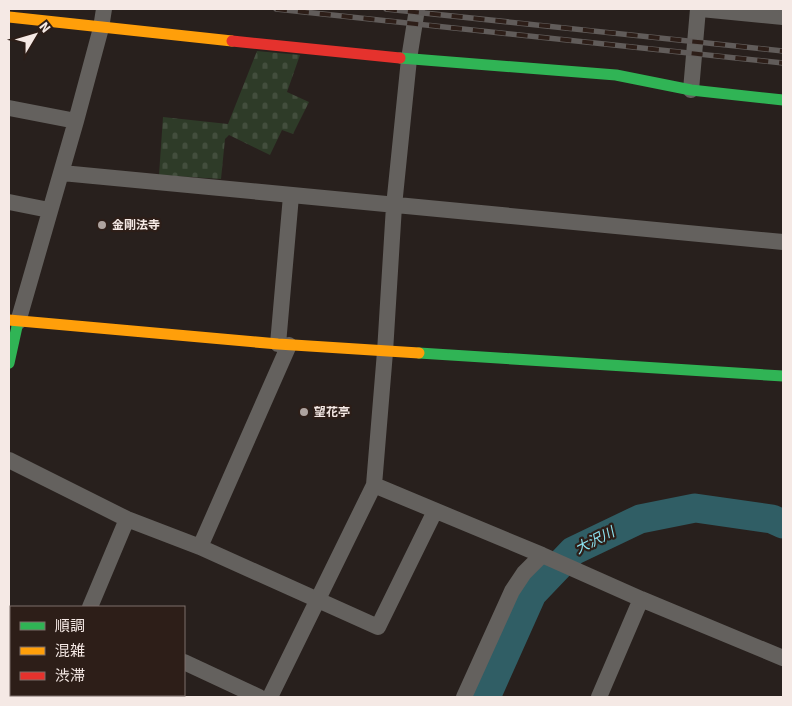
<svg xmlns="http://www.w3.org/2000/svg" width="792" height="706" viewBox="0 0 792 706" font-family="'Source Sans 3','Noto Sans JP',sans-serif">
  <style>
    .cemetery { fill: url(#cemetery-stones) }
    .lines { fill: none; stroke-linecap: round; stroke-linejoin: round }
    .river { stroke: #305e65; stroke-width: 29 }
    .street { stroke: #64615e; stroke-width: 16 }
    .fast { stroke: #30b455; stroke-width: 11 }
    .slow { stroke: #ff9f0a; stroke-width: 11 }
    .jam { stroke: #e5322d; stroke-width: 11 }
    .rail-casing { stroke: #615c5a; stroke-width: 5.5 }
    .rail { stroke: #2d1e18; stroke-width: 4; stroke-dasharray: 11; stroke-linecap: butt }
    .poi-dot { fill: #ada39f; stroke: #2d1e18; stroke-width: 2 }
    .labels { text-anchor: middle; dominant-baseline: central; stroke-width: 4.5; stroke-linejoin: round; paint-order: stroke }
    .poi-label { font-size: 12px; font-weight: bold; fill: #f5e9e5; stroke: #2d1e18; text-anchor: start }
    .water-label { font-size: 14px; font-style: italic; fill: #8ee5f3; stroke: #2d1e18 }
  </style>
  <defs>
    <pattern id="cemetery-stones" width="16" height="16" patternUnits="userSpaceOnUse" patternTransform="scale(1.25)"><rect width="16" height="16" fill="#2e3b28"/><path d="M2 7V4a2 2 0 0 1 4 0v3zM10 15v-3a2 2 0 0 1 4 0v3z" fill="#434e3d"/></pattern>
  </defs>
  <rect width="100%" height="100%" fill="#28201d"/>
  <!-- cemetery -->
  <path class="cemetery" d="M257 51 300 55 287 92 309 102 293 134 282 130 270 155 229 135 225 139 221 179 159 175 163 117 228 124Z"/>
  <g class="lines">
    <!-- river -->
    <path class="river" d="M486 697 532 594 573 551 640 519 695 508 772 519 783 524"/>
    <!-- street -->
    <path class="street" d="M701 9 783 17
      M691 90 698 9
      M9 108 76 121
      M62 173 783 242
      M9 202 49 210
      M18 322 76 121 101 28 104 9
      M278 344 291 196
      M9 460 127 519 200 547 378 627 435 511
      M374 485 542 555 641 599 783 658
      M200 547 289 345
      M90 607 127 519
      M184 662 259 697
      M46 697 47 695
      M270 697 374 485 385 352 394 206 409 59 417 9
      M464 697 512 591 524 573 542 555
      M599 697 641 599"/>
    <!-- fast -->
    <path class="fast" d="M400 58 616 75 691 90 783 100
      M419 353 783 376
      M9 363 18 322"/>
    <!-- slow -->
    <path class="slow" d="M9 17 232 41
      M9 320 278 344 419 353"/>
    <!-- jam -->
    <path class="jam" d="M232 41 400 58"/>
    <!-- rail casing -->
    <g class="rail-casing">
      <path id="rail" d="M276 9 783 63
        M386 9 783 51"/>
    </g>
    <!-- rail -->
    <use href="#rail" class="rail"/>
  </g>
  <!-- markers -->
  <g class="poi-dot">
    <circle cx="102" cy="225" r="5"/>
    <circle cx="304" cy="412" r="5"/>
  </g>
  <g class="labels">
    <!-- poi labels -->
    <g class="poi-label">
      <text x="112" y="225">金剛法寺</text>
      <text x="314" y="412">望花亭</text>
    </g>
    <!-- water labels -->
    <g class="water-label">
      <text transform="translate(595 541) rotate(-27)">大沢川</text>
    </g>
  </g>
  <!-- border -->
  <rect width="792" height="706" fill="none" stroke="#f5e9e5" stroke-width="20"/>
  <!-- legend -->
  <rect x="10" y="606" width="175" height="90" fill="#2d1e18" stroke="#7d6f6a"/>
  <rect x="20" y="622" width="25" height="8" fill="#30b455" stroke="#7d6f6a"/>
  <text x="55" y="631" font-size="15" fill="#f5e9e5">順調</text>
  <rect x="20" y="647" width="25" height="8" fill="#ff9f0a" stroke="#7d6f6a"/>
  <text x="55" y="656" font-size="15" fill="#f5e9e5">混雑</text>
  <rect x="20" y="672" width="25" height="8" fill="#e5322d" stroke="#7d6f6a"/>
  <text x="55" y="681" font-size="15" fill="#f5e9e5">渋滞</text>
  <!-- north arrow -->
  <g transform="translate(35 35) rotate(52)" stroke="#2d1e18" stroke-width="4" paint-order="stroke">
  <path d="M0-4L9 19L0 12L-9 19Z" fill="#f5e9e5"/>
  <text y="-8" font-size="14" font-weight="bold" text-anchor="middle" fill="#f5e9e5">N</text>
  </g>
</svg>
